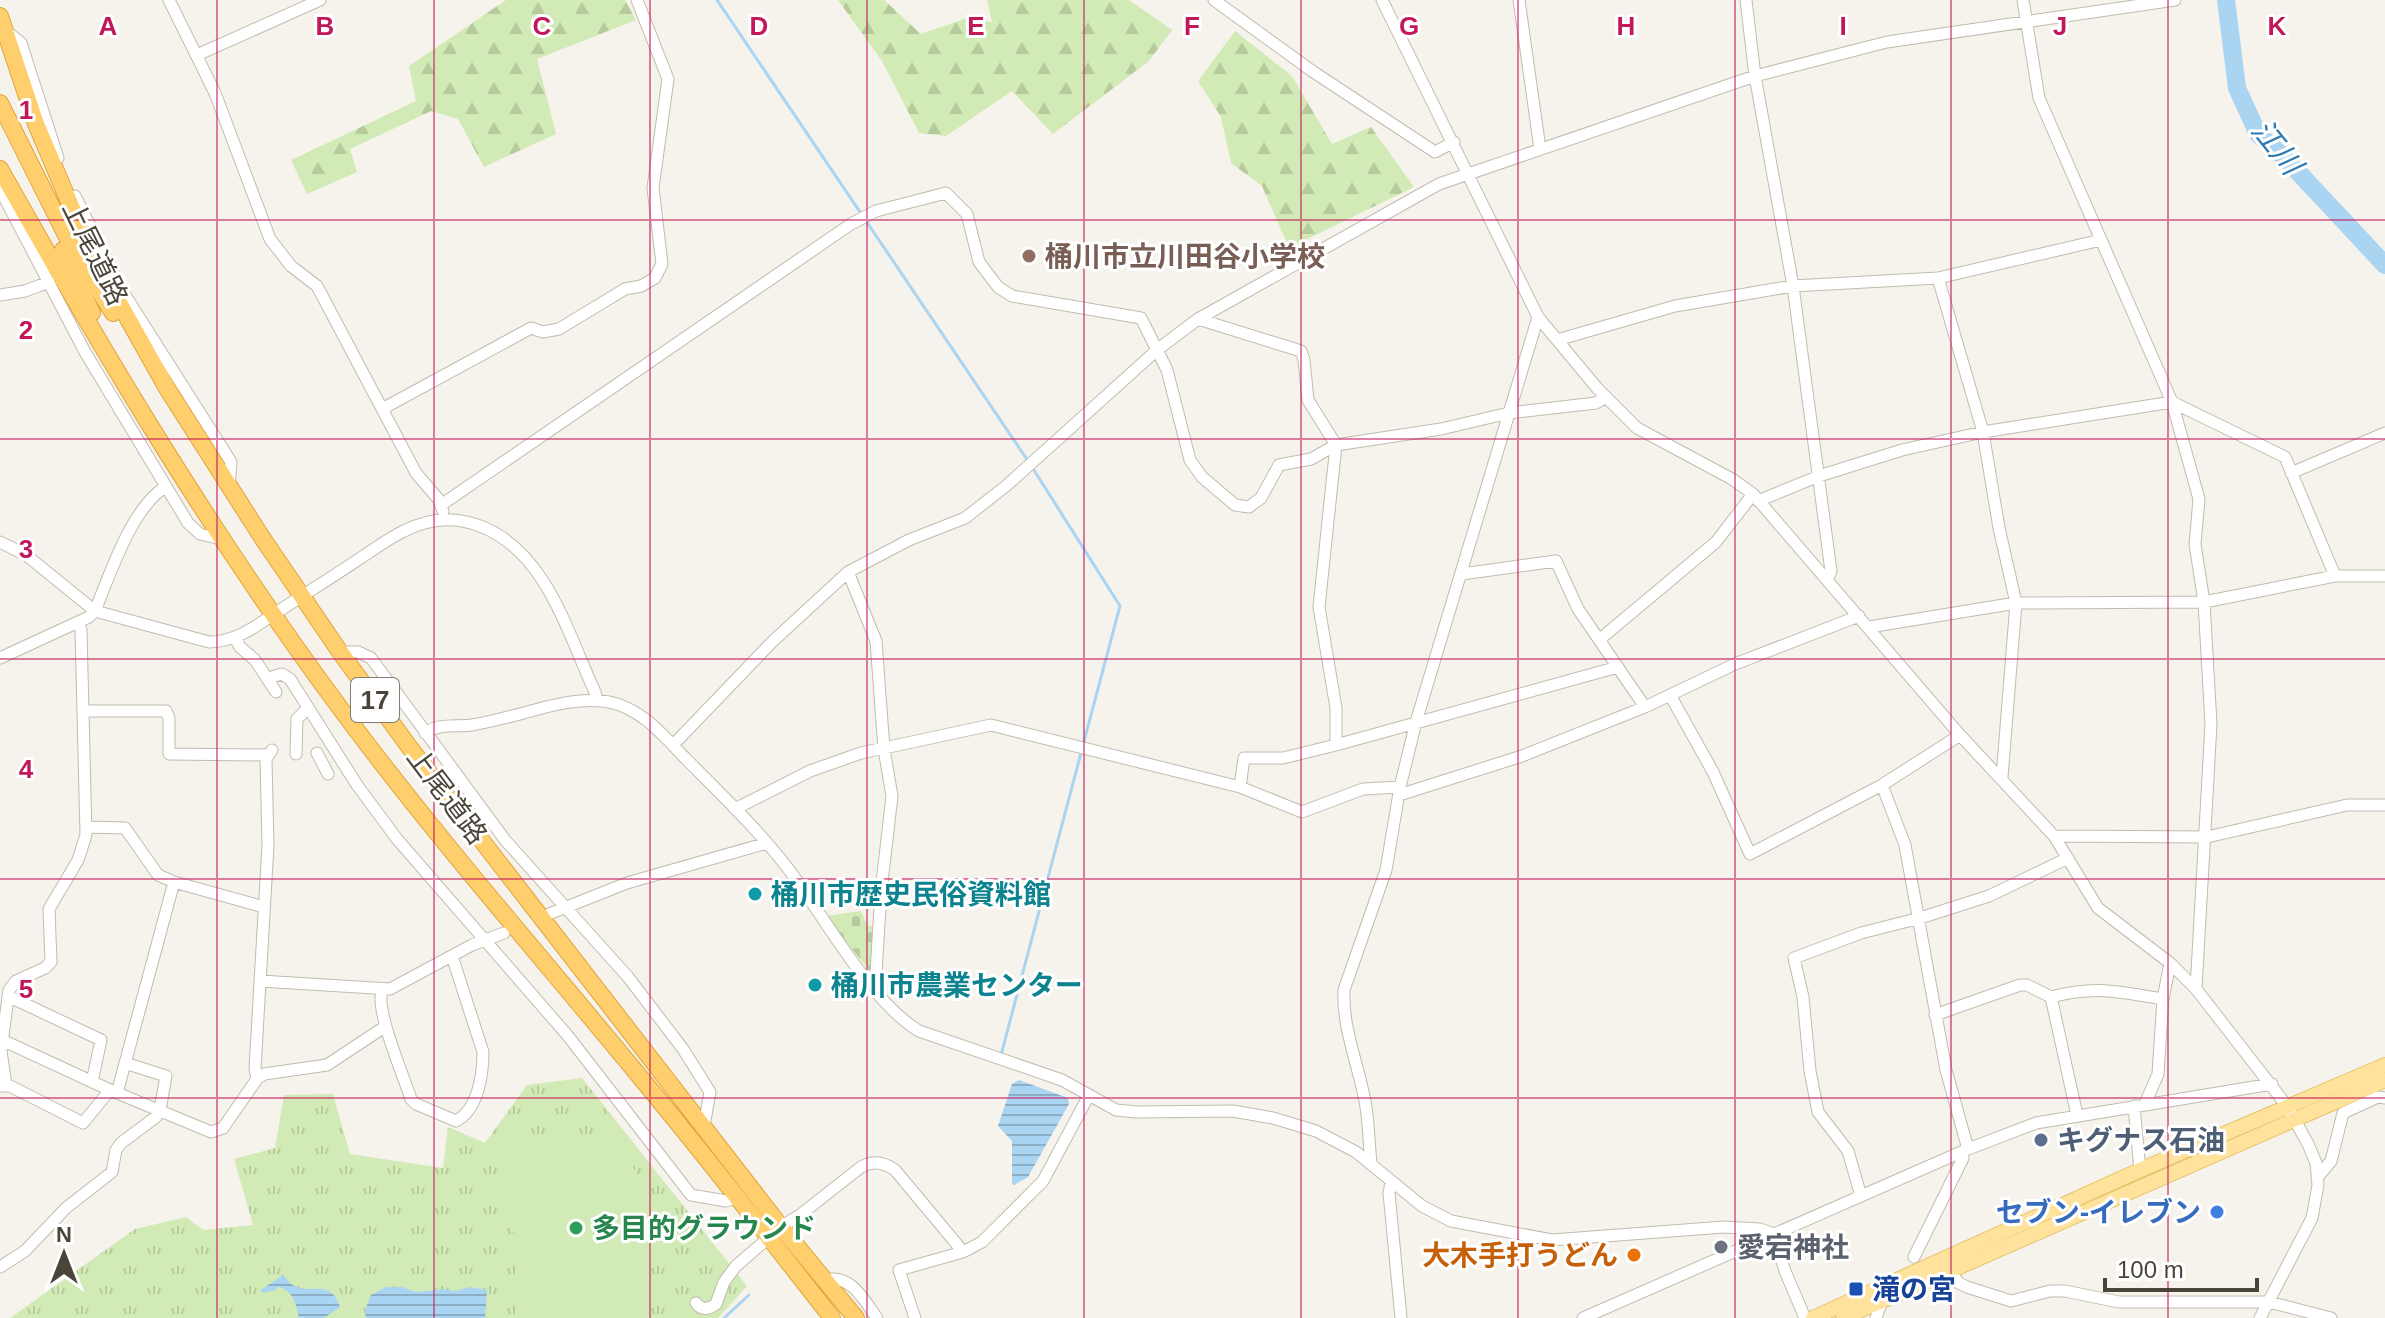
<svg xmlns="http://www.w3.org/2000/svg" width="2385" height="1318" viewBox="0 0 2385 1318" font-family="Arial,'Noto Sans JP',sans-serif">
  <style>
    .forest { fill: url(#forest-firs) }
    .cemetery { fill: url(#cemetery-stones) }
    .park { fill: url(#park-tufts) }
    .garden { fill: #d2eab5 }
    .water { fill: url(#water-rules) }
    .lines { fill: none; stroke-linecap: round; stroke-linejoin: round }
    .stream { stroke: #a9d4f2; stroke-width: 3 }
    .river { stroke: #a9d4f2; stroke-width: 18 }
    .minor-casing { stroke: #c2bbae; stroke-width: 13 }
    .major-casing { stroke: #e6c16a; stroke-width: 16 }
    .highway-casing { stroke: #e0a43c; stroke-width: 18 }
    .minor { stroke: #fff; stroke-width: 11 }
    .major { stroke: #ffe39c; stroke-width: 14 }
    .highway { stroke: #ffcf6e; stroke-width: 16 }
    .grid { fill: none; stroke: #c2185b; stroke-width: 2; stroke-opacity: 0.55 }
    .education-dot { fill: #8d6e63; stroke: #fff; stroke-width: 3 }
    .culture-dot { fill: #0f9aa8; stroke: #fff; stroke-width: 3 }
    .service-dot { fill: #5c6f8a; stroke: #fff; stroke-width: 3 }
    .shop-dot { fill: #3f7fe0; stroke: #fff; stroke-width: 3 }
    .leisure-dot { fill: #2e9e5b; stroke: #fff; stroke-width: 3 }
    .worship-dot { fill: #6b7280; stroke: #fff; stroke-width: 3 }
    .food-dot { fill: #e8710a; stroke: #fff; stroke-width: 3 }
    .transit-dot { fill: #1a4fb4; stroke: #fff; stroke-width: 3 }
    .labels { text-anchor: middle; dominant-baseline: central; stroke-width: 6; stroke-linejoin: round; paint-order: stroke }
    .shield { fill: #fff; stroke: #817c74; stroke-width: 2 }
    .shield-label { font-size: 26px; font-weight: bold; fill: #4b4439 }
    .street-label { font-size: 28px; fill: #4b4439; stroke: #fff }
    .education-label { font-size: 28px; font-weight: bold; fill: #785e54; stroke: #fff; text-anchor: start }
    .culture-label { font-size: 28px; font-weight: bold; fill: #0d838f; stroke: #fff; text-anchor: start }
    .service-label { font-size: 28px; font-weight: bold; fill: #4e5e75; stroke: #fff; text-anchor: start }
    .shop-label { font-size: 28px; font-weight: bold; fill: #366cbe; stroke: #fff; text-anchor: end }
    .leisure-label { font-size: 28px; font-weight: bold; fill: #27864d; stroke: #fff; text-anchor: start }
    .worship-label { font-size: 28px; font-weight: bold; fill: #5b616d; stroke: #fff; text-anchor: start }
    .food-label { font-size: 28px; font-weight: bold; fill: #c56008; stroke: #fff; text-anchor: end }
    .transit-label { font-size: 28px; font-weight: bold; fill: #164399; stroke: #fff; text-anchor: start }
    .water-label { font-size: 30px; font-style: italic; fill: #2e7ab2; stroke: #fff }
    .grid-label { font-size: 26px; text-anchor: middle; font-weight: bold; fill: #c2185b; stroke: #fff; stroke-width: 6; stroke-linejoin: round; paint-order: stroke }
  </style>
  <defs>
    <pattern id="forest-firs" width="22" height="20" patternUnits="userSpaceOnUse" patternTransform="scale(2)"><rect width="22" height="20" fill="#d2eab5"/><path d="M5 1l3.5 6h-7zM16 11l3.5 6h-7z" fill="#b6ca9c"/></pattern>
    <pattern id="cemetery-stones" width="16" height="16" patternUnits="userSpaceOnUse" patternTransform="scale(2)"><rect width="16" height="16" fill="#d2eab5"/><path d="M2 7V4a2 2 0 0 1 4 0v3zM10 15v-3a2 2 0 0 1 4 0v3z" fill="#b6ca9c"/></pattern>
    <pattern id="park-tufts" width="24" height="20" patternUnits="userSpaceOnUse" patternTransform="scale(2)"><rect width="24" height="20" fill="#d2eab5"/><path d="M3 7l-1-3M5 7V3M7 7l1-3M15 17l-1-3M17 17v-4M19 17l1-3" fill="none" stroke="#b6ca9c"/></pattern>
    <pattern id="water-rules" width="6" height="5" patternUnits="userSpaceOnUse" patternTransform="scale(2)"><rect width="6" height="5" fill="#a9d4f2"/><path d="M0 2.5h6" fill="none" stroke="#8caec5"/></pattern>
  </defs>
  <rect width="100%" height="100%" fill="#f6f3ec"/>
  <!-- forest -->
  <path class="forest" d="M506 0H625L636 20 537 59 556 134 484 167 458 119 431 111 350 149 357 172 307 194 291 160 416 101 409 66Z
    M838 0H884L921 34 964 19 992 22 987 0H1129L1172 30 1149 61 1053 134 1012 91 946 136 919 133 882 61Z
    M1235 31 1292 76 1332 144 1371 127 1414 187 1289 248 1262 186 1231 163 1221 117 1198 81Z"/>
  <!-- cemetery -->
  <path class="cemetery" d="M861 911 868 926H872L873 969 869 970 825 916Z"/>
  <!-- park -->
  <path class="park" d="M582 1078 747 1286 718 1318H10L135 1229 186 1217 203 1230 253 1225 234 1159 275 1148 284 1095 333 1094 350 1154 443 1168 448 1127 485 1143 527 1085Z"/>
  <!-- garden -->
  <path class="garden" d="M511 1139H620L642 1186 641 1318H515C515 1295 519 1258 515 1236 514 1230 509 1226 506 1220 490 1191 493 1166 511 1139Z"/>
  <!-- water -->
  <path class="water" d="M1019 1080 1068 1098 1069 1104 1028 1177 1014 1185 1012 1183V1141L998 1126 1012 1084Z
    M283 1275C287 1279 289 1283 293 1285 311 1296 330 1277 340 1307L324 1318H299C296 1304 293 1289 277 1287L276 1290 262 1293 261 1290Z
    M386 1287H402L416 1292 443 1289 456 1291 469 1287 487 1290 485 1318H366L365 1310 371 1295Z"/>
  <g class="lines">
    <!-- stream -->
    <path class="stream" d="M717 0 1028 461
      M1032 467 1120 606 1083 745
      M1001 1055 1081 753
      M724 1318 749 1295"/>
    <!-- river -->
    <path class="river" d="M2226 0 2237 88 2258 134 2284 157 2385 265"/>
    <!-- minor casing -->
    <g class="minor-casing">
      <path id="minor" d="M169 0 215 93 270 239 291 266 317 286 416 473 439 500 443 511
        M1214 0 1312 71 1435 152 1454 142
        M1382 0 1538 317 1597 388 1637 428 1732 479 1753 494 1960 735 2054 836 2098 908 2170 963 2196 989 2287 1106 2308 1144 2316 1163 2318 1185 2312 1218 2260 1318
        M1519 0 1540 149
        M1746 0 1755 76 1793 286 1831 571 1828 578
        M2023 0 2039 98 2172 402 2199 499 2195 544 2204 602 2211 724 2196 989
        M4 29 21 43 58 158
        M197 55 320 0
        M0 189 85 352 188 523 200 534 221 539
        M75 196 123 292 231 462 229 488
        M1938 278 1983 432 1999 528 2016 603 2002 777
        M0 295 25 291 49 282
        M1198 319 1301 351 1304 360 1308 400 1336 445 1319 607 1336 708V745
        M1557 340 1675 306 1793 286 1938 278 2101 240
        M382 409 531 328 543 332 559 329 625 289 641 286 655 278 662 264 653 188 668 79 637 0
        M2291 473 2385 433
        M1758 501 1819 476 1902 450 1983 432 2172 402 2285 457 2335 576
        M441 505 851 224 876 211 946 193 967 214 979 262 998 287 1012 296 1141 318 1167 370 1190 460 1202 477 1235 505 1249 507 1261 498 1279 465 1311 459 1336 445 1441 429 1509 413 1596 403 1606 397
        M0 542 26 555 95 611 209 642C239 642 261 622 285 607 311 590 337 574 362 557 376 548 389 538 404 531 429 518 454 516 480 526 546 551 567 632 595 692L597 701
        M848 572 876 641 884 749 892 796 881 891 875 989
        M1462 574 1556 561 1578 609 1645 707
        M1869 627 2016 603 2204 602 2335 576H2385
        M235 638 240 647 255 660 276 692
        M1599 640 1716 542 1753 494
        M340 652H358L371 658 505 840 628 977 683 1049 710 1092 704 1126
        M0 658 89 617 95 611C110 574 131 509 165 487
        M268 678 282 674 290 679 357 785 397 839 568 1036 691 1195 726 1201 737 1197
        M1670 695 1713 772 1750 854 1882 785 1960 735
        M83 711H166L169 718V754L268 755
        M425 733C440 723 454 727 472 725 484 723 496 720 508 717 541 709 574 696 609 702 641 708 664 736 686 759 726 799 768 839 800 885 831 929 874 1004 919 1031L1062 1080 1116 1110 1136 1112 1233 1111 1273 1118 1316 1131 1356 1152 1422 1206 1451 1221 1552 1240 1724 1227 1760 1229 1774 1234 1785 1271 1805 1318
        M673 745 772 642 848 572 909 540 965 518 1006 486 1157 350 1198 319 1439 184 1755 76 1887 42 2175 0
        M317 753 328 774
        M296 754 297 719 307 709
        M1882 785 1905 845 1946 1070 1968 1149
        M1240 787 1244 758H1283L1336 745 1618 667
        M1399 795 1522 756 1645 707 1735 664 1859 616
        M735 809 810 771 861 753 991 725 1240 787 1302 812 1363 789 1400 787
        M86 827 125 828 158 875 174 882 264 907
        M2054 836 2207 837 2347 805H2385
        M549 914 627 883 767 843
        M260 981 390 989 472 945 504 933
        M382 991C375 1010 404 1077 411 1099L416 1104 456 1121C478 1110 483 1074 483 1052L452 956
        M8 996 101 1040 92 1082
        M2051 997 2077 1115
        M1935 1015 2020 985H2027L2051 997C2097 985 2118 992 2163 999L2170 963
        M2 1040 110 1090 211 1132 223 1128 257 1079 264 1074 327 1065 386 1026
        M257 1079 255 1069 268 845 266 759 272 750
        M6 1085 1 1051 9 990 16 981 45 968 51 962 49 909 78 860 86 835 81 630 78 622
        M1 1086H10L83 1123 110 1090
        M117 1093 174 882
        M2145 1104 2158 1074 2163 999
        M2134 1106 2140 1170
        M1371 1163C1369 1145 1369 1126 1366 1107 1360 1068 1342 1030 1344 990L1386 870 1400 787 1416 722 1538 317
        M2317 1178 2331 1161 2343 1113 2378 1097 2385 1098
        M1391 1182 1389 1193 1401 1318
        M1861 1196 1848 1151 1818 1112 1810 1071 1803 997 1794 958 1861 933 1920 918 1989 896 2068 858
        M1914 1257 1963 1158 1962 1152
        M0 1267 25 1251 66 1208 112 1172 116 1150 121 1143 156 1117 160 1110 166 1076 125 1063
        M1950 1271 1959 1283 1967 1287 2011 1301 2050 1291H2065L2119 1302H2269L2331 1318
        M826 1280C851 1274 864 1300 877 1318
        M696 1303C702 1311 709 1309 716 1304L724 1282 736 1266 781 1227 800 1215 861 1167C873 1160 884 1162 895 1170L960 1248
        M915 1318 899 1270 963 1252 982 1242 1043 1181 1089 1095
        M1583 1318 1968 1149 2036 1123 2272 1084
        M1876 1318 1882 1301"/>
    </g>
    <!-- major casing -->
    <g class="major-casing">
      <path id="major" d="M1813 1318 2140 1170 2385 1065
        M1843 1318 2385 1080"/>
    </g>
    <!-- highway casing -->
    <g class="highway-casing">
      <path id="highway" d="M0 16 36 124 90 251 168 390 263 539 340 652 410 748 781 1227 856 1318
        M0 103 70 243 113 313
        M0 169C105 356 215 540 343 712 438 840 544 960 645 1083 709 1160 770 1239 832 1318
        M63 250 92 313"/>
    </g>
    <!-- minor -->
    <use href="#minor" class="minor"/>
    <!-- major -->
    <use href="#major" class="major"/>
    <!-- highway -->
    <use href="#highway" class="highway"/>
  </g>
  <!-- grid -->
  <path class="grid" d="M217 0V1318M434 0V1318M650 0V1318M867 0V1318M1084 0V1318M1301 0V1318M1518 0V1318M1735 0V1318M1951 0V1318M2168 0V1318M0 220H2385M0 439H2385M0 659H2385M0 879H2385M0 1098H2385"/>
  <!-- markers -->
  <circle class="education-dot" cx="1029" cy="256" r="8"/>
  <g class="culture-dot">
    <circle cx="755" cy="894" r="8"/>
    <circle cx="815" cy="985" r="8"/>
  </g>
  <circle class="service-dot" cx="2041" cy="1140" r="8"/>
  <circle class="shop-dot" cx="2217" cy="1212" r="8"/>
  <circle class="leisure-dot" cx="576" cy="1228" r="8"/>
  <circle class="worship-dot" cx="1721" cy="1247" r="8"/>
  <circle class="food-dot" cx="1634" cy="1255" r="8"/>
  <rect class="transit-dot" x="1848" y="1281" width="16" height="16" rx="4"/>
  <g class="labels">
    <!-- shield labels -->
    <rect class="shield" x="351" y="678" width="48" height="44" rx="6"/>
    <g class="shield-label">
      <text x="375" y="700">17</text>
    </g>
    <!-- street labels -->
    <g class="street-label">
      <text transform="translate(95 253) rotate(64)">上尾道路</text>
      <text transform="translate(447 796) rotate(53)">上尾道路</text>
    </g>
    <!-- education labels -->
    <g class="education-label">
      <text x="1045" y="256">桶川市立川田谷小学校</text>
    </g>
    <!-- culture labels -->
    <g class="culture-label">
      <text x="771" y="894">桶川市歴史民俗資料館</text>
      <text x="831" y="985">桶川市農業センター</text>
    </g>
    <!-- service labels -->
    <g class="service-label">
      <text x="2057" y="1140">キグナス石油</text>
    </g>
    <!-- shop labels -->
    <g class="shop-label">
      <text x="2201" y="1212">セブン-イレブン</text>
    </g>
    <!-- leisure labels -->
    <g class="leisure-label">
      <text x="592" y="1228">多目的グラウンド</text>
    </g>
    <!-- worship labels -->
    <g class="worship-label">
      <text x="1737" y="1247">愛宕神社</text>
    </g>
    <!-- food labels -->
    <g class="food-label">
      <text x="1618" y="1255">大木手打うどん</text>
    </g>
    <!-- transit labels -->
    <g class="transit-label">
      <text x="1872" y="1289">滝の宮</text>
    </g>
    <!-- water labels -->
    <g class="water-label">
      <text transform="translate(2277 147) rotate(51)">江川</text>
    </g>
  </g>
  <g class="grid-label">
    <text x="108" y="35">A</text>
    <text x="325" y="35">B</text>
    <text x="542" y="35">C</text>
    <text x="759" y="35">D</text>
    <text x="976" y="35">E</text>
    <text x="1192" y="35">F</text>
    <text x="1409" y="35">G</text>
    <text x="1626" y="35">H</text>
    <text x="1843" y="35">I</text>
    <text x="2060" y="35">J</text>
    <text x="2277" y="35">K</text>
    <text x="26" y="119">1</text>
    <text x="26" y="339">2</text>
    <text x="26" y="558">3</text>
    <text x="26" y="778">4</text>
    <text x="26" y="998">5</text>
  </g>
  <!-- north arrow -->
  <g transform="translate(64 1254)" stroke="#ffffff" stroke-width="6" paint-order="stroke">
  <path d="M0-6L14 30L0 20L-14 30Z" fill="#4b4439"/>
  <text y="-12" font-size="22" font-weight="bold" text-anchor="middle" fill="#4b4439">N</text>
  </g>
  <!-- scale -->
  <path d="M2105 1278v12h152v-12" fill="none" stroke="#4b4439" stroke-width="4"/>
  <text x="2117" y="1278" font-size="24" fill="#4b4439" stroke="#ffffff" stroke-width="6" paint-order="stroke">100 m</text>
</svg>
